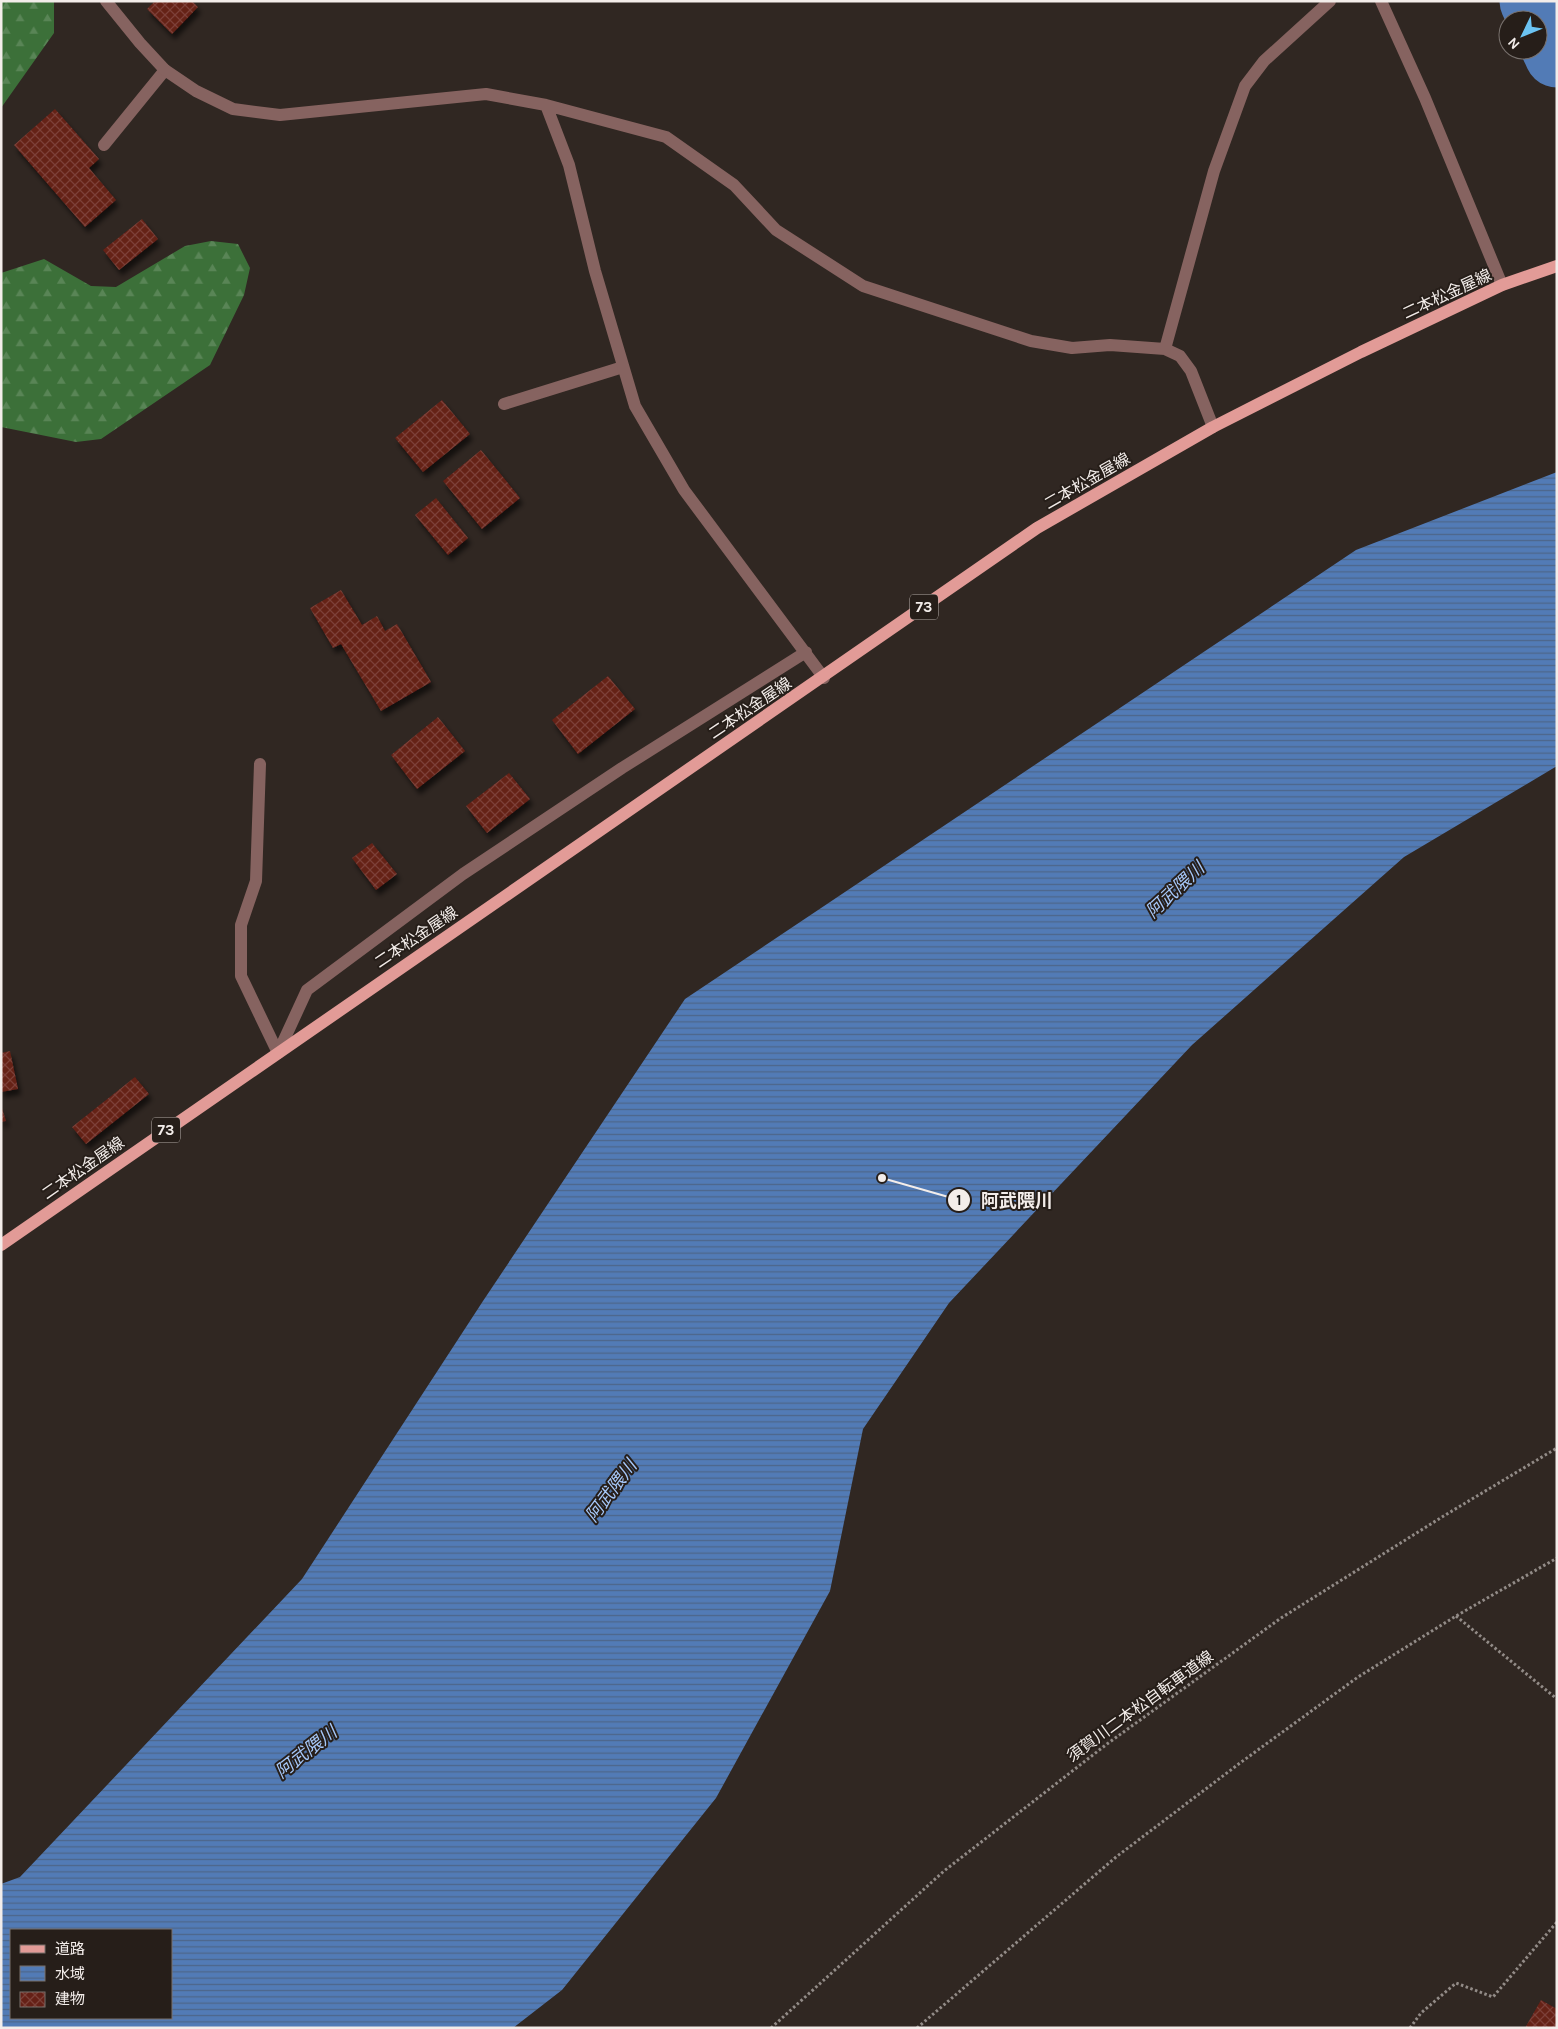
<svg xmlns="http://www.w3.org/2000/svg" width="1558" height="2029" viewBox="0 0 1558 2029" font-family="Karla,'Noto Sans JP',sans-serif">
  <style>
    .forest { fill: url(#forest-firs) }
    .water { fill: url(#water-rules); fill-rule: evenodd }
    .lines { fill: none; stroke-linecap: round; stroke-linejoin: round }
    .river { stroke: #527bb6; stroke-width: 65 }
    .building { fill: url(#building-cross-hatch); filter: url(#shadow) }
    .path { stroke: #928b87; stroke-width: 3; stroke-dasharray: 2.5 2.5; stroke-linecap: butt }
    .service { stroke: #866360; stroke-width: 12 }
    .minor { stroke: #866360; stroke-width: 12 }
    .tertiary { stroke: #866360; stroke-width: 12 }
    .primary { stroke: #e29b97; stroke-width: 12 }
    .labels { text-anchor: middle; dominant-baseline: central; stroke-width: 4; stroke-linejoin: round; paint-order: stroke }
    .shield { fill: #261e19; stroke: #b6afab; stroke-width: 1 }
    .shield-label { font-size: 15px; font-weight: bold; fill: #f3edea }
    .street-label { font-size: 16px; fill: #f3edea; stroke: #261e19 }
    .water-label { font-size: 18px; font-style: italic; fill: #a6c8f9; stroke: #261e19 }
    .leader { fill: none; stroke: #f3edea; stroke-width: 2 }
    .callout-dot { fill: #f3edea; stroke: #261e19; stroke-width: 2 }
    .mark-label { font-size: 15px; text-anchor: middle; font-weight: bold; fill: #111 }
    .callout-label { font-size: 18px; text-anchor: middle; font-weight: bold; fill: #f3edea; stroke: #261e19; stroke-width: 4; stroke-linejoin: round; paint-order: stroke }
  </style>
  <defs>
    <pattern id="forest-firs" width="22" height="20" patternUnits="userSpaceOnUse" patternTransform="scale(1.25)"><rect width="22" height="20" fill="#3c7039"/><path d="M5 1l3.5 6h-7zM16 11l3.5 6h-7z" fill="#598556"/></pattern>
    <pattern id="water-rules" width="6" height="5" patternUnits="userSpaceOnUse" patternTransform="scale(1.25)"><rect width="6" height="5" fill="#527bb6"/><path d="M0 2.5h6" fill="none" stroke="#4e6689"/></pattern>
    <pattern id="building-cross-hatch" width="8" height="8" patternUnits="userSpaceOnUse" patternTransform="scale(1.25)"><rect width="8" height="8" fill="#652016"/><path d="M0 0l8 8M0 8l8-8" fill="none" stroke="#7c4138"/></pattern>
    <filter id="shadow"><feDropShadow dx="3" dy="5.5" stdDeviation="2.5" flood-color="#0009"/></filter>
  </defs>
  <rect width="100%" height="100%" fill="#302722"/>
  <!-- forest -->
  <path class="forest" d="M1 1H54V33L1 108Z
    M211 241 238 244 250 268 244 295 210 365 101 439 76 442 1 427V273L44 259 91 286 116 287 185 246Z"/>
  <!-- water -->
  <path class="water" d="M1557 472V766L1404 857 1192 1045 949 1303 863 1429 830 1591 716 1798 562 1990 513 2028H1V1884L20 1877 302 1579 483 1301 685 999 1356 550ZM11 1930H171V2018H11Z"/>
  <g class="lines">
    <!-- river -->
    <path class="river" d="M1532 1 1557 55"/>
  </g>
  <!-- building -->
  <path class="building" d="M155 1H192L198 7 172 34 147 9Z
    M55 109 99 159 89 168 116 200 85 227 14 145Z
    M142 219 158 239 119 270 103 250Z
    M442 400 470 434 423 472 395 438Z
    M481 450 520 498 482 529 443 481Z
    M436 498 468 538 448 555 415 515Z
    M341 590 362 625 377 616 385 631 397 624 431 682 381 711 341 644 333 648 310 608Z
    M608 676 635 709 578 754 552 720Z
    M438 717 465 751 417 789 391 755Z
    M509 773 530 799 487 833 466 806Z
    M372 843 397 874 376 890 352 858Z
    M10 1051 18 1089 1 1092V1053Z
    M135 1077 149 1094 86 1144 72 1127Z
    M1 1105 6 1121 1 1122Z
    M1541 2000 1557 2009V2028H1525Z"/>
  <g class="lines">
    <!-- path -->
    <path class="path" d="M1456 1616 1557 1699
      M771 2028 944 1871 1107 1744 1281 1618 1442 1517 1557 1448
      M917 2028 1116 1857 1240 1763 1358 1677 1456 1616 1557 1558
      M1410 2028 1421 2013 1456 1983 1493 1997 1557 1922"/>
    <!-- service -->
    <path class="service" d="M104 145 165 70
      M504 404 623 367
      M260 764 256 881 241 925V976L278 1053"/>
    <!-- minor -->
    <path class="minor" d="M106 1 140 43 165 70 196 91 233 109 280 115 486 94 546 105 666 137 734 185 776 230 863 286 1031 341 1072 348 1110 345 1165 349 1180 356 1191 371 1213 427
      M546 105 569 165 595 271 635 406 684 490 824 678
      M1165 349 1214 171 1245 86 1264 61 1330 1
      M278 1053 307 990 463 874 622 768 806 652"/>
    <!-- tertiary -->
    <path class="tertiary" d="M1381 1 1425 98 1502 285"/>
    <!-- primary -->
    <path class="primary" d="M1 1245 1037 528 1213 427 1361 352 1502 285 1557 266"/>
  </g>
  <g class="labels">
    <!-- shield labels -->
    <g class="shield">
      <rect x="910" y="594.5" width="28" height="25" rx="4"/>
      <rect x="152" y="1117.5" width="28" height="25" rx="4"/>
    </g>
    <g class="shield-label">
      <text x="924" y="607">73</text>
      <text x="166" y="1130">73</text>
    </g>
    <!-- street labels -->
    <g class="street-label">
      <text transform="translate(1447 294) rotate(-25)">二本松金屋線</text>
      <text transform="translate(1087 481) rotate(-30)">二本松金屋線</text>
      <text transform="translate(750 708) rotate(-34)">二本松金屋線</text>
      <text transform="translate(416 937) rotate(-34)">二本松金屋線</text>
      <text transform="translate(83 1168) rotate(-35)">二本松金屋線</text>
      <text transform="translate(1140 1706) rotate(-36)">須賀川二本松自転車道線</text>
    </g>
    <!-- water labels -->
    <g class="water-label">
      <text transform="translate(1175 890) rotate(-43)">阿武隈川</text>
      <text transform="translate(611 1491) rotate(-53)">阿武隈川</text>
      <text transform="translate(306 1752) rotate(-38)">阿武隈川</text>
    </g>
  </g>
  <!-- callouts -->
  <path class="leader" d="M882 1178L959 1200"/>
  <g class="callout-dot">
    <circle cx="882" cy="1178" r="5"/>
    <circle cx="959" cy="1200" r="12"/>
  </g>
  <g class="mark-label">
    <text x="959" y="1205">1</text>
  </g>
  <g class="callout-label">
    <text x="1017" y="1207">阿武隈川</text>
  </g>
  <!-- border -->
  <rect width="1558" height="2029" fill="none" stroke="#f3edea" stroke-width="5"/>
  <!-- legend -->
  <rect x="10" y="1929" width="162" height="90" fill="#261e19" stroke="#78716d"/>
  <rect x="20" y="1945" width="25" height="8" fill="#e29b97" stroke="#78716d"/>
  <text x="55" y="1954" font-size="15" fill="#f3edea">道路</text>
  <rect x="20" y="1966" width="25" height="15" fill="url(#water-rules)" stroke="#78716d"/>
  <text x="55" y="1979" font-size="15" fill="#f3edea">水域</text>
  <rect x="20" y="1992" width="25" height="15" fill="url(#building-cross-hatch)" stroke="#78716d"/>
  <text x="55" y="2004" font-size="15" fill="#f3edea">建物</text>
  <!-- north arrow -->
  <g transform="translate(1523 35) rotate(227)"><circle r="24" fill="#261e19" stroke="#78716d"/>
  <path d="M0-4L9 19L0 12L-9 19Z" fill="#6bc3f2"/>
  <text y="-8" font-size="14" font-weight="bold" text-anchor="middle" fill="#f3edea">N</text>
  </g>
</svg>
